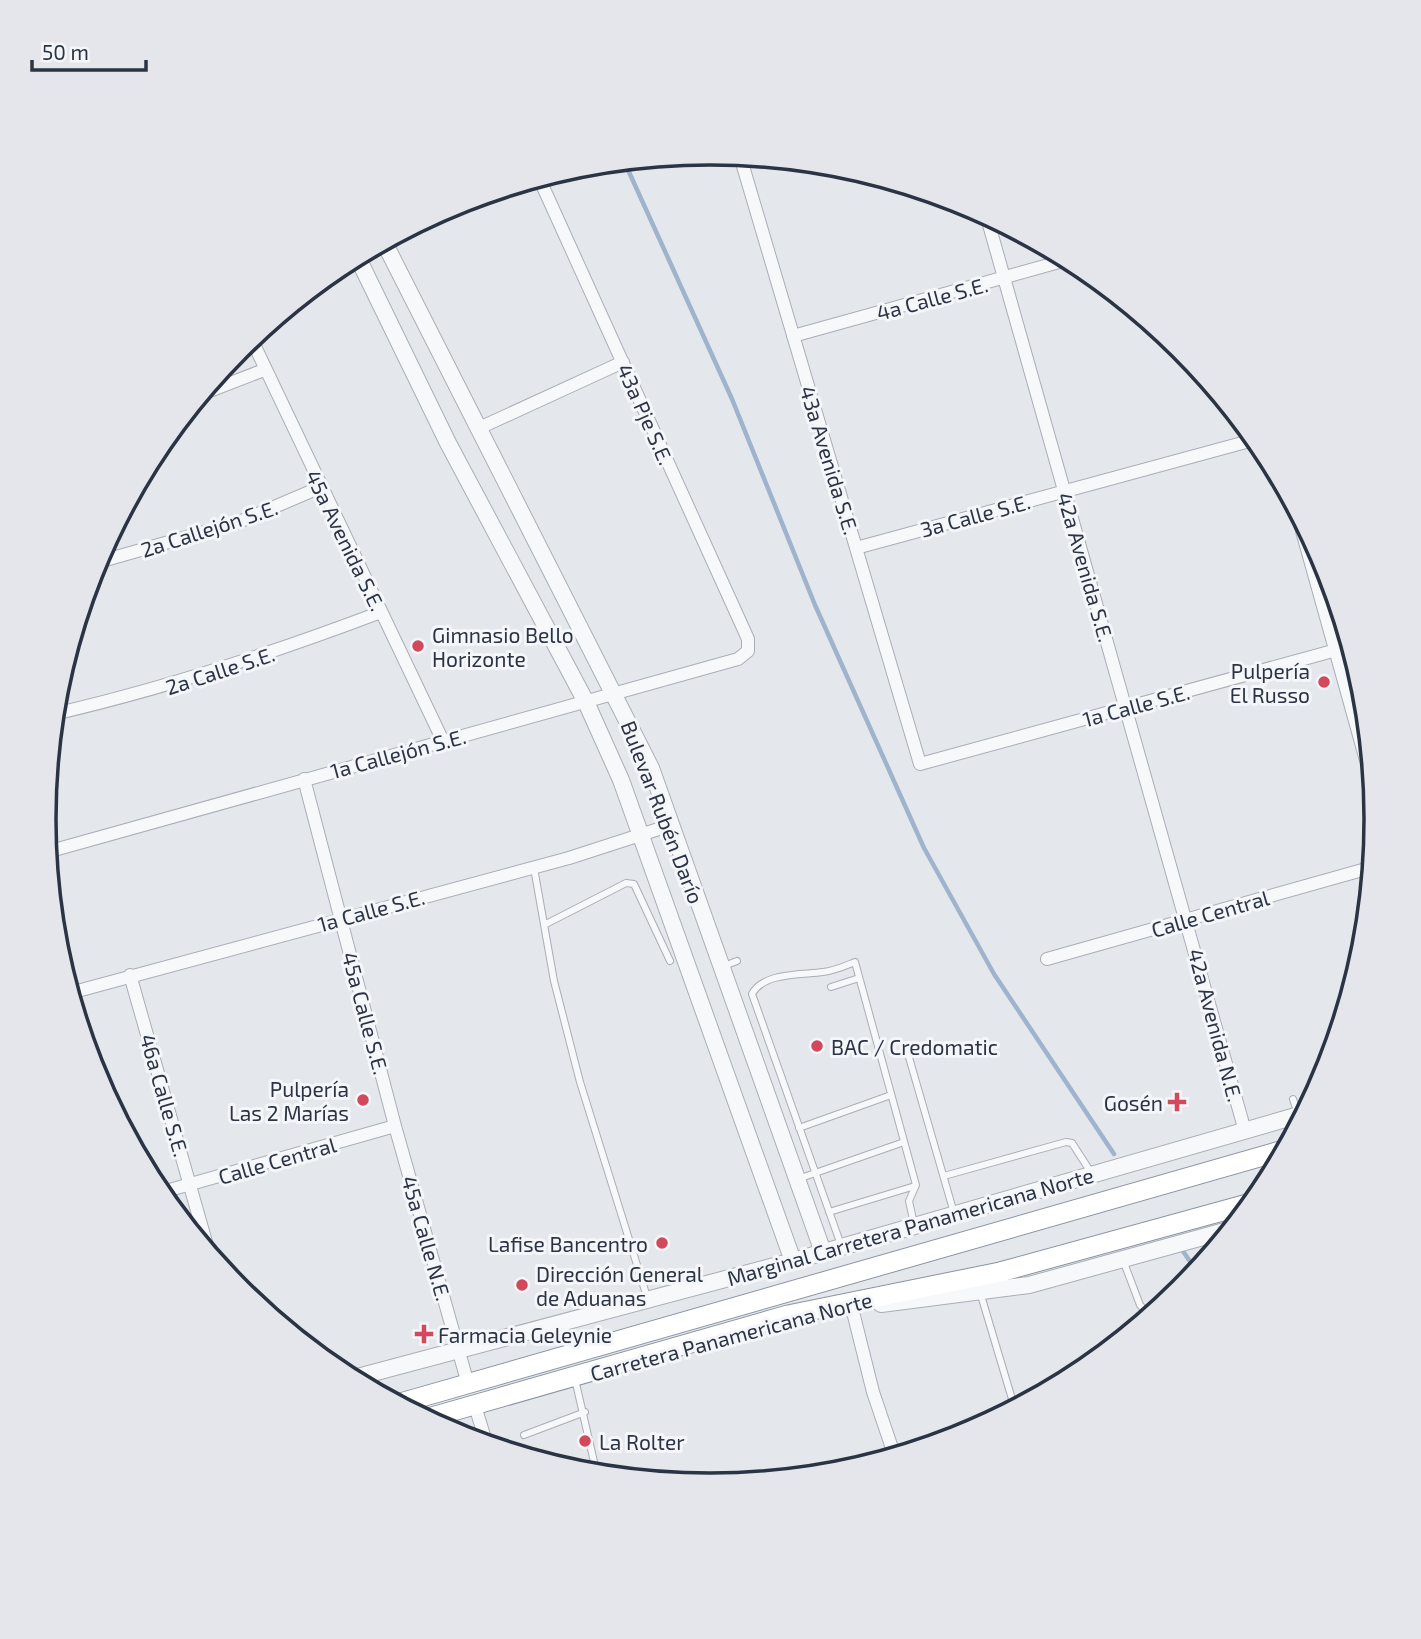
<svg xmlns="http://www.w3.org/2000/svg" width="1421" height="1639" viewBox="0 0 1421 1639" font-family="'Exo 2',sans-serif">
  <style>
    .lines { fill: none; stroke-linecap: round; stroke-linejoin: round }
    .stream { stroke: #9fb4cc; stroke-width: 4.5 }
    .service-casing { stroke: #a9aeb7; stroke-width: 8 }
    .minor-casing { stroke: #a9aeb7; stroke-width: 14 }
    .tertiary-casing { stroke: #a9aeb7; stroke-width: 18 }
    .trunk-casing { stroke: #8b94a3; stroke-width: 21 }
    .service { stroke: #f7f8fa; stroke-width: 6 }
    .minor { stroke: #f7f8fa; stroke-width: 12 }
    .tertiary { stroke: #f7f8fa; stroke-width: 16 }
    .trunk { stroke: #fff; stroke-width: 19 }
    .poi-dot { fill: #d1495b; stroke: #f4f6f9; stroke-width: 2.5 }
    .labels { text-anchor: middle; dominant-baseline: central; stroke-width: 6; stroke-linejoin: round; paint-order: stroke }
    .street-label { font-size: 21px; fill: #2b3445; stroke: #f4f6f9 }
    .poi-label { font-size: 21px; fill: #2b3445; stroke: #f4f6f9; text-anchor: start }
    .rim { fill: none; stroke: #2b3445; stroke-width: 3.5 }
  </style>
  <rect width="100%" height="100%" fill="#e4e7ec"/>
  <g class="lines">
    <!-- stream -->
    <path class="stream" d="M624 161 732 399 815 605 924 848 994 974 1114 1154
      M1181 1248 1197 1272"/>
    <!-- service casing -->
    <g class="service-casing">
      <path id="service" d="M534 868 554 981 580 1082 647 1297
        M544 925 626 883 634 884 670 961
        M724 966 737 961
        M831 987 859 978
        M906 1047 954 1213
        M1293 1099 1298 1114
        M799 1128 891 1095
        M944 1176 1066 1142 1072 1143 1092 1174
        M798 1179 904 1142
        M829 1212 915 1186
        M841 1245 752 994C764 972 802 975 823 972 834 971 845 966 855 962L916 1185 909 1201 914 1224
        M1123 1260 1140 1305 1151 1317
        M980 1292 1015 1409
        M575 1379 597 1475
        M524 1435 585 1412"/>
    </g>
    <!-- minor casing -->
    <g class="minor-casing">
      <path id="minor" d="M740 156 920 764 1351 646
        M986 214 1245 1131
        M793 336 1070 259
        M251 338 443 741
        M202 394 264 370
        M477 429 623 362
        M1295 506 1374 789
        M856 548 1257 439
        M95 563 239 522 321 487
        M54 714C166 688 273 653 381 612
        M304 779 395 1126 468 1384
        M47 852 738 659 748 651V639L539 178
        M1047 959 1373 867
        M130 975 210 1256
        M70 993 569 858 671 825
        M159 1193 395 1126
        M852 1308 873 1392 895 1457
        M475 1406 487 1445"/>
    </g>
    <!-- tertiary casing -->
    <g class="tertiary-casing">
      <path id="tertiary" d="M384 242 651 768 823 1252
        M357 256 448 443 586 702 621 780 793 1261
        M881 1304 1029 1285 1232 1229
        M350 1379 793 1261 1306 1113"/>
    </g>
    <!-- trunk casing -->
    <g class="trunk-casing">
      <path id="trunk" d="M397 1404 1287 1149
        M425 1419 788 1315 1000 1272 1255 1202"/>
    </g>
    <!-- service -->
    <use href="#service" class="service"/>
    <!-- minor -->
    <use href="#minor" class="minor"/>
    <!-- tertiary -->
    <use href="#tertiary" class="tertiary"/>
    <!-- trunk -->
    <use href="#trunk" class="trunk"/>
  </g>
  <!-- markers -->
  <g class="poi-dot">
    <circle cx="418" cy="646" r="7"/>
    <circle cx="1324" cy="682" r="7"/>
    <circle cx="817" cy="1046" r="7"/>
    <circle cx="363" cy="1100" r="7"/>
    <path d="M1173.5 1091.5h7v7h7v7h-7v7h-7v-7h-7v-7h7z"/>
    <circle cx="662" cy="1243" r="7"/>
    <circle cx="522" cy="1285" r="7"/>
    <path d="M420.5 1323.5h7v7h7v7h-7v7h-7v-7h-7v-7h7z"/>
    <circle cx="585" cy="1441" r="7"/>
  </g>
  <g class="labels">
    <!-- street labels -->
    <g class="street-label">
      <text transform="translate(932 298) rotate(-15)">4a Calle S.E.</text>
      <text transform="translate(646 414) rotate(66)">43a Pje S.E.</text>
      <text transform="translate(830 460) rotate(73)">43a Avenida S.E.</text>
      <text transform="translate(975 515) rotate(-15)">3a Calle S.E.</text>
      <text transform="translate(209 528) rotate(-18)">2a Callejón S.E.</text>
      <text transform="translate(346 540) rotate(64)">45a Avenida S.E.</text>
      <text transform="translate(1086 567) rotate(74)">42a Avenida S.E.</text>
      <text transform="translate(220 670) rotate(-18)">2a Calle S.E.</text>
      <text transform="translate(1136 705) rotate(-15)">1a Calle S.E.</text>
      <text transform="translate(398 753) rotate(-15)">1a Callejón S.E.</text>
      <text transform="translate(663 812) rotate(69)">Bulevar Rubén Darío</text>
      <text transform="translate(371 910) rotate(-15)">1a Calle S.E.</text>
      <text transform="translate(1210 913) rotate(-16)">Calle Central</text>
      <text transform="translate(366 1013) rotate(75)">45a Calle S.E.</text>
      <text transform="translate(1216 1025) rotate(75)">42a Avenida N.E.</text>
      <text transform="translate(165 1095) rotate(74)">46a Calle S.E.</text>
      <text transform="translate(277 1160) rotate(-16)">Calle Central</text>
      <text transform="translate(910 1226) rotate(-16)">Marginal Carretera Panamericana Norte</text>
      <text transform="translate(427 1238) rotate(74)">45a Calle N.E.</text>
      <text transform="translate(731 1336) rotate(-15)">Carretera Panamericana Norte</text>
    </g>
    <!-- poi labels -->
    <g class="poi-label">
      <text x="432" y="634">Gimnasio Bello<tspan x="432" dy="24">Horizonte</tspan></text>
      <text x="1310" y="670" text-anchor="end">Pulpería<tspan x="1310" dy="24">El Russo</tspan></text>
      <text x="831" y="1046">BAC / Credomatic</text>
      <text x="349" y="1088" text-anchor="end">Pulpería<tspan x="349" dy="24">Las 2 Marías</tspan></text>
      <text x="1163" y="1102" text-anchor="end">Gosén</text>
      <text x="648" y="1243" text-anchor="end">Lafise Bancentro</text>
      <text x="536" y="1273">Dirección General<tspan x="536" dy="24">de Aduanas</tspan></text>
      <text x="438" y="1334">Farmacia Geleynie</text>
      <text x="599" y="1441">La Rolter</text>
    </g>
  </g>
  <!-- crop -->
  <path d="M0 0H1421V1639H0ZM56 819a654 654 0 1 1 1308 0a654 654 0 1 1-1308 0Z" fill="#e4e6eb" fill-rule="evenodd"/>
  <path class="rim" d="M56 819a654 654 0 1 1 1308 0a654 654 0 1 1-1308 0Z"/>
  <!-- scale -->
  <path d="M32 60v10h114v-10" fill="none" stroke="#2b3445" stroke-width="3.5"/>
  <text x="42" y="60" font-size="21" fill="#2b3445" stroke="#f4f6f9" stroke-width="5" paint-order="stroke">50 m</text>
</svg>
